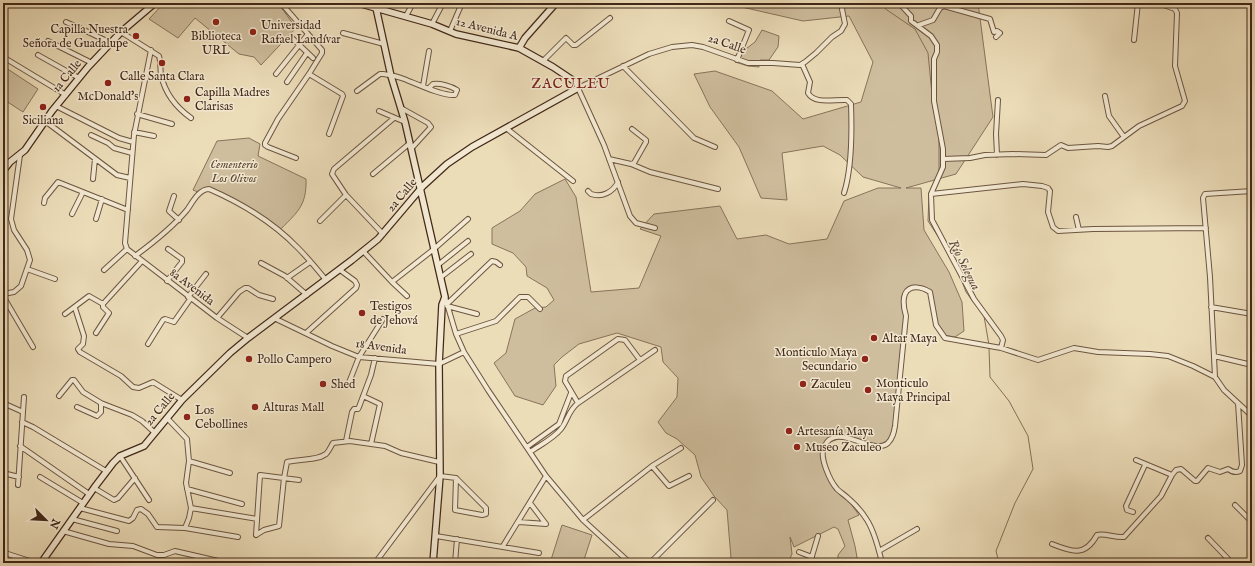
<svg xmlns="http://www.w3.org/2000/svg" width="1255" height="566" viewBox="0 0 1255 566" font-family="'IM FELL English',serif">
  <style>
    .green { fill: #cfbe9e; stroke: #88735b }
    .lines { fill: none; stroke-linecap: round; stroke-linejoin: round }
    .stream { stroke: #856f58; stroke-width: 1 }
    .street-casing { stroke: #6c5540; stroke-width: 6 }
    .secondary-casing { stroke: #422818; stroke-width: 8 }
    .street { stroke: #f3e9d2; stroke-width: 4 }
    .secondary { stroke: #f3e9d2; stroke-width: 5.5 }
    .poi-dot { fill: #8f2418; stroke: #f3e9d2; stroke-width: 1.5 }
    .labels { text-anchor: middle; dominant-baseline: central; stroke-width: 3; stroke-linejoin: round; paint-order: stroke }
    .poi-label { font-size: 12px; fill: #422818; stroke: #f3e9d2; text-anchor: start }
    .street-label { font-size: 12px; fill: #422818; stroke: #f3e9d2 }
    .park-label { font-size: 12px; font-style: italic; fill: #5e4633; stroke: #f3e9d2 }
    .water-label { font-size: 13px; font-style: italic; fill: #644c38; stroke: #f3e9d2 }
    .quarter-label { font-size: 14px; letter-spacing: 1px; fill: #7a1f14; stroke: #f3e9d2 }
  </style>
  <rect width="100%" height="100%" fill="#ecddb9"/>
  <filter id="stains"><feTurbulence type="fractalNoise" baseFrequency=".005" numOctaves="4"/><feColorMatrix values="0 0 0 0 .2 0 0 0 0 .09 0 0 0 0 .02 0 0 0 .5 -.17"/></filter>
  <radialGradient id="worn" r=".72"><stop offset=".6" stop-color="#630" stop-opacity="0"/><stop offset="1" stop-color="#630" stop-opacity=".3"/></radialGradient>
  <!-- green -->
  <path class="green" d="M164 3H278L296 28 261 65 254 57 239 54 195 18 178 38 149 19Z
    M724 3H978L993 117 956 174 906 188H921L924 230 949 272 962 302 964 331 955 337C950 336 944 336 940 332 933 324 932 302 930 292L912 287 905 293 906 316 893 437 881 446 844 437 830 442 822 452 832 486 848 500 859 515 848 520 855 546 858 563H838V555L845 546 838 529 834 527 794 547 790 537 792 554 788 563H727L731 558 727 510 714 496 701 477 695 455 677 439 666 433 658 422 677 397 678 378 663 362 661 347 617 333 579 344 562 357 554 365 556 386 543 405 515 396 494 363 506 353 515 319 535 308 546 307 554 300 547 288 527 276 526 267 513 253 492 244V228L520 211 535 194 565 179 576 197 591 292 639 288 661 236 640 229 654 214 720 206 737 239 766 235 789 244 827 239 844 201 878 188H901L863 177 840 155 823 146 782 153 787 200 761 198 739 147 710 107 694 74 715 71 772 91 803 119 861 102 873 62 849 16 803 21Z
    M762 30 779 36 778 47 769 60H760L759 67 748 66 735 62 739 54 755 42Z
    M3 66 38 89 23 112 3 99Z
    M249 138 260 144 258 156 306 179C307 207 296 213 278 232L234 201 205 188 198 192 193 190 217 141Z
    M562 525 592 535 583 563H550Z"/>
  <g class="lines">
    <!-- stream -->
    <path class="stream" d="M879 3 887 10 915 29 928 53 932 94
      M932 102 939 137V172
      M930 191 929 194 928 221 939 238
      M960 276 966 292 974 303
      M984 316 989 345
      M989 348 990 377 1009 401 1028 436 1033 469 1015 503 996 551 999 563"/>
    <!-- street casing -->
    <g class="street-casing">
      <path id="street" d="M281 3 322 50V53L309 74 278 119 265 143V145L268 147 296 158
        M899 3 911 16V21L931 36 937 45V52L934 59V101L943 149V167L931 194 932 220 974 299 1001 336 1003 340 1001 348
        M406 16 413 3
        M729 21 749 30 737 60
        M66 22 84 30 111 43
        M432 24 443 3
        M919 25 933 20 940 8 944 6 990 19 994 32 997 31 1000 33 996 37
        M450 31 462 3
        M121 32 159 56C161 63 160 69 161 75 165 93 177 108 191 118
        M343 33 384 44
        M292 38 313 58
        M1134 40 1138 3
        M48 41 92 63
        M38 55 79 78
        M3 57 66 95
        M543 61 566 38 573 45H576L610 18
        M802 64 810 82 808 93C815 105 835 99 847 100L851 104C852 131 852 168 844 193
        M623 66 694 138 715 147
        M276 74 308 34
        M309 74 342 94 343 96 329 134
        M287 82 307 53
        M423 86 429 51
        M357 91 380 74H383C390 75 397 76 404 79 417 84 442 96 455 95L457 90C451 86 440 83 433 84L429 88
        M1105 96 1109 116 1124 137
        M56 106 119 138 133 142
        M401 108 428 123 431 127 411 149
        M379 111 405 122
        M137 114 172 124
        M45 121 117 175 130 178
        M506 128 573 181
        M134 132 154 136
        M91 135 108 143 114 148 132 153
        M997 155 996 134 998 100
        M609 159 631 164 650 172 718 189
        M943 159 970 158 985 155 1013 154 1046 155 1061 145 1068 148 1098 146 1108 147 1112 146 1139 126 1182 106 1185 101 1175 66 1177 13 1175 9 1158 3
        M631 164 634 163 646 142V140L632 129
        M373 174 410 143
        M93 179 95 159
        M588 191 591 194C602 198 613 192 618 182
        M931 194 1023 184 1042 186 1048 188 1050 191 1048 212 1053 227 1058 231 1093 229 1206 228
        M174 196 169 211 179 220
        M44 203 45 198 58 182 128 210
        M72 214 83 192
        M1076 217 1079 230
        M96 219 102 199
        M320 221 346 195
        M655 228 636 223 630 216 604 145 578 88 649 54 672 47 692 45 703 47 748 63H773L800 65 805 62 816 53 832 37 841 31 845 24 842 9 844 3
        M383 234 346 195 332 174 334 169 394 118
        M127 249 125 243 134 135 151 50
        M127 249 217 318 248 338
        M363 251 392 282 434 249 468 219
        M135 256C154 242 172 228 187 210 192 203 199 189 209 189 241 203 273 222 298 248 308 258 317 269 326 280
        M261 263 285 276 307 295
        M438 265 468 241
        M27 269 55 279
        M104 270 127 249
        M287 278 310 262
        M440 278 471 254
        M167 281 182 262V259L168 249
        M392 282 407 296
        M3 294 14 292 21 286 30 260 27 250 14 230 11 219 20 155
        M3 296 33 347
        M188 297 206 274
        M445 297 456 334 464 352 488 390 546 476 583 520 630 563
        M447 304 492 261 496 262 500 265
        M447 306 477 314
        M1211 307 1252 314
        M75 308 84 336 83 344 78 349 80 352 121 376 133 387 139 388 153 382 182 400
        M65 314 89 296 103 304
        M217 318 239 292 245 288H248L259 295 273 299
        M276 319 332 346 359 357 439 364 464 352
        M96 333 109 313 103 307V304L142 261
        M306 333 356 288 357 285 355 281 340 270
        M456 334 496 321 520 297H528L540 309
        M148 344 163 320 165 319 174 322 191 298
        M1214 356 1252 365
        M1215 377 1210 277 1203 198 1205 194 1252 191
        M348 385 359 357 383 319
        M59 396 72 380H74L83 392 101 403V412L97 416 77 407
        M363 396 380 404 371 444
        M3 403 23 412
        M101 403 132 415 142 421 155 433
        M578 403 565 381 566 376 618 339 625 340 640 360
        M167 418 187 439 189 461 186 483 191 508 189 518 185 528
        M22 422 33 427 106 471
        M346 441 352 412 354 409H358L359 407 371 375 375 358
        M20 446 89 494
        M527 447 559 424 571 393
        M530 452C540 445 553 439 561 429 568 420 568 411 578 403L655 350
        M120 456 149 500
        M1136 460 1172 475
        M189 461 230 473
        M652 466 669 486 689 476
        M3 473 19 477
        M40 477 83 503
        M18 485 24 397
        M94 488 114 500 118 498 135 478
        M187 489 242 504
        M1235 505 1252 522
        M80 508 129 521 133 518 137 510 141 509 148 514 157 527 185 528 238 537
        M191 508 257 519
        M1133 512 1127 510 1126 506 1145 465
        M72 519 117 531
        M583 520 652 466 681 448
        M519 522 546 524 530 503
        M63 531 109 544 133 546 157 555H164L175 551 227 563
        M256 535 264 530 279 526 284 478 287 462C299 459 316 461 326 454 329 451 331 446 333 443L350 441 385 446 401 453 439 462
        M256 535 260 475 299 480
        M436 536 539 553
        M1208 538 1232 563
        M1052 544C1072 552 1085 557 1097 535 1105 533 1115 538 1124 537L1161 496 1172 475 1176 470 1181 469 1195 481H1197L1208 468 1220 472 1228 469C1232 472 1236 473 1240 471L1242 465 1238 403
        M503 546 546 476
        M879 551 917 529
        M799 552 812 557
        M8 554 36 563
        M258 563H259
        M375 563 440 476 456 478 486 508V514L482 515 455 510 456 478
        M455 563 457 539
        M650 563 713 500
        M810 563 818 536
        M882 563C879 550 874 531 867 520 862 512 856 505 849 499 845 495 841 493 837 489 830 481 819 457 824 447 836 420 873 457 888 443 893 438 894 432 895 426L906 316C904 309 902 301 905 294 910 284 922 287 930 292L936 325 945 338 1001 348 1038 360 1074 348 1098 352 1150 354 1168 356 1193 366 1215 377 1224 390 1252 416
        M1248 563 1252 560"/>
    </g>
    <!-- secondary casing -->
    <g class="secondary-casing">
      <path id="secondary" d="M375 3 391 76 405 122 445 297 442 305 439 364 440 476 433 563
        M519 48 525 38 556 3
        M3 171 10 162 25 150 52 111 88 67 121 32 155 3
        M41 563 94 488 113 463 120 456 144 446 182 400 230 353 248 338 352 260 378 239 423 186 447 164 472 147 578 88 577 83 553 67 519 48 456 34 432 24 358 3"/>
    </g>
    <!-- street -->
    <use href="#street" class="street"/>
    <!-- secondary -->
    <use href="#secondary" class="secondary"/>
  </g>
  <!-- markers -->
  <g class="poi-dot">
    <circle cx="216" cy="22" r="4"/>
    <circle cx="253" cy="32" r="4"/>
    <circle cx="136" cy="36" r="4"/>
    <circle cx="162" cy="63" r="4"/>
    <circle cx="108" cy="83" r="4"/>
    <circle cx="187" cy="99" r="4"/>
    <circle cx="43" cy="107" r="4"/>
    <circle cx="362" cy="313" r="4"/>
    <circle cx="874" cy="338" r="4"/>
    <circle cx="249" cy="359" r="4"/>
    <circle cx="865" cy="359" r="4"/>
    <circle cx="323" cy="384" r="4"/>
    <circle cx="803" cy="384" r="4"/>
    <circle cx="868" cy="390" r="4"/>
    <circle cx="255" cy="407" r="4"/>
    <circle cx="187" cy="417" r="4"/>
    <circle cx="789" cy="431" r="4"/>
    <circle cx="797" cy="447" r="4"/>
  </g>
  <g class="labels">
    <!-- poi labels -->
    <g class="poi-label">
      <text x="261" y="25">Universidad<tspan x="261" dy="14">Rafael Landívar</tspan></text>
      <text x="128" y="29" text-anchor="end">Capilla Nuestra<tspan x="128" dy="14">Señora de Guadalupe</tspan></text>
      <text x="216" y="36" text-anchor="middle">Biblioteca<tspan x="216" dy="14">URL</tspan></text>
      <text x="162" y="76" text-anchor="middle">Calle Santa Clara</text>
      <text x="195" y="92">Capilla Madres<tspan x="195" dy="14">Clarisas</tspan></text>
      <text x="108" y="96" text-anchor="middle">McDonald's</text>
      <text x="43" y="120" text-anchor="middle">Siciliana</text>
      <text x="370" y="306">Testigos<tspan x="370" dy="14">de Jehová</tspan></text>
      <text x="882" y="338">Altar Maya</text>
      <text x="857" y="352" text-anchor="end">Monticulo Maya<tspan x="857" dy="14">Secundario</tspan></text>
      <text x="257" y="359">Pollo Campero</text>
      <text x="876" y="383">Monticulo<tspan x="876" dy="14">Maya Principal</tspan></text>
      <text x="331" y="384">Shed</text>
      <text x="811" y="384">Zaculeu</text>
      <text x="263" y="407">Alturas Mall</text>
      <text x="195" y="410">Los<tspan x="195" dy="14">Cebollines</tspan></text>
      <text x="797" y="431">Artesanía Maya</text>
      <text x="805" y="447">Museo Zaculeo</text>
    </g>
    <!-- street labels -->
    <g class="street-label">
      <text transform="translate(487 29) rotate(14)">12 Avenida A</text>
      <text transform="translate(727 44) rotate(19)">2a Calle</text>
      <text transform="translate(67 76) rotate(-50)">1a Calle</text>
      <text transform="translate(402 195) rotate(-50)">2a Calle</text>
      <text transform="translate(192 287) rotate(37)">8a Avenida</text>
      <text transform="translate(381 347) rotate(8)">18 Avenida</text>
      <text transform="translate(160 409) rotate(-50)">2a Calle</text>
    </g>
    <!-- park labels -->
    <g class="park-label">
      <text x="234" y="164">Cementerio<tspan x="234" dy="14">Los Olivos</tspan></text>
    </g>
    <!-- water labels -->
    <g class="water-label">
      <text transform="translate(964 265) rotate(63)">Río Selegua</text>
    </g>
    <!-- quarter labels -->
    <g class="quarter-label">
      <text x="571" y="84">ZACULEU</text>
    </g>
  </g>
  <!-- margin -->
  <rect width="1255" height="566" fill="none" stroke="#ecddb9" stroke-width="16"/>
  <rect x="4" y="4" width="1247" height="558" fill="none" stroke="#422818" stroke-width="2"/>
  <rect x="8" y="8" width="1239" height="550" fill="none" stroke="#422818"/>
  <!-- north arrow -->
  <g transform="translate(46 520) rotate(114)" stroke="#f3e9d2" stroke-width="3" paint-order="stroke">
  <path d="M0-3L7 15L0 10L-7 15Z" fill="#422818"/>
  <text y="-6" font-size="11" font-weight="bold" text-anchor="middle" fill="#422818">N</text>
  </g>
  <rect width="100%" height="100%" filter="url(#stains)"/>
  <rect width="100%" height="100%" fill="url(#worn)"/>
</svg>
